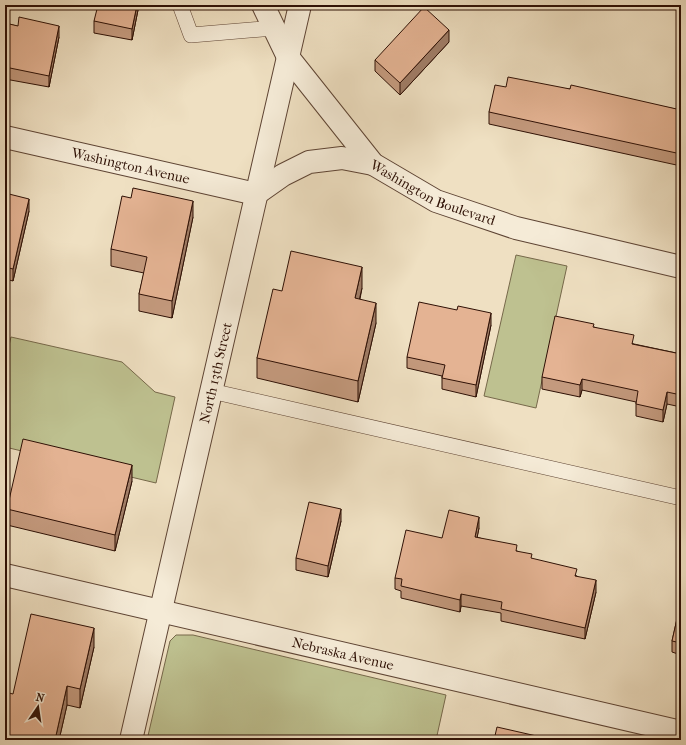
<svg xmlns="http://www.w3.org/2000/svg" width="686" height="745" viewBox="0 0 686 745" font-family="'IM FELL French Canon',serif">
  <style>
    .green { fill: #bec190; stroke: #76684a }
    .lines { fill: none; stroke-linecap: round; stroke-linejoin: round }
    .service-casing { stroke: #5e4434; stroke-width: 16 }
    .minor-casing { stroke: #5e4434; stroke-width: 24 }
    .tertiary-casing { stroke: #5e4434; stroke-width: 24 }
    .service { stroke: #f5ebd7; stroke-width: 15 }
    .minor { stroke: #f5ebd7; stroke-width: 22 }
    .tertiary { stroke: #f5ebd7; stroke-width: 22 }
    .wall { fill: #c49a7e; stroke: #2e1005 }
    .shaded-wall { fill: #a07d67; stroke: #2e1005 }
    .building { fill: #e4b393; stroke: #2e1005 }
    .labels { text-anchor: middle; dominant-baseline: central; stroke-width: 4; stroke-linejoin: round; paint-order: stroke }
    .street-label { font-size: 14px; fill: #2e1005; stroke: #f5ebd7 }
  </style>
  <rect width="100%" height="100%" fill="#efe0c2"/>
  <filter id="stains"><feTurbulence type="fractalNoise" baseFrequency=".005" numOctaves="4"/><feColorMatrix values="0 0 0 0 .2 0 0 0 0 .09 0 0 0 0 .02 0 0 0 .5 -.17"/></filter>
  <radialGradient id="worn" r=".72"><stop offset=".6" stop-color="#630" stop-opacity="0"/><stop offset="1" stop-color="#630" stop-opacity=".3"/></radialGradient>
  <!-- green -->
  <path class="green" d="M516 255 567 266 536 408 484 396Z
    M11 337 122 362 155 392 175 397 156 483 5 447V362Z
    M176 635H193L446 695 436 740H147L170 641Z"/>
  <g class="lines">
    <!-- service casing -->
    <g class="service-casing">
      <path id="service" d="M180 5 191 35 274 28
        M211 391 681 498"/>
    </g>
    <!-- minor casing -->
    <g class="minor-casing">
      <g id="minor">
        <path id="s1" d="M5 137 256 194"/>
        <path id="s2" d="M5 575 681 732"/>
      </g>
    </g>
    <!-- tertiary casing -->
    <g class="tertiary-casing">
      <g id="tertiary">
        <path id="s3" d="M263 5 288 57 373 164 436 201 516 228 681 267"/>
        <path d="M256 194 283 175 309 162 342 158 373 164"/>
        <path id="s4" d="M131 740 300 5"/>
      </g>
    </g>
    <!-- service -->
    <use href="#service" class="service"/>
    <!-- minor -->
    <use href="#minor" class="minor"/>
    <!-- tertiary -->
    <use href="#tertiary" class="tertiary"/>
  </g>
  <!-- wall -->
  <path class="wall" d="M139 5 132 40 94 33V21Z
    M5 23 59 37 49 87 5 79Z
    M449 42 400 95 375 71V60Z
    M506 87 570 89 681 110V166L489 124V112Z
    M5 193 29 211 13 281 5 279Z
    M193 217 172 318 139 311V294L144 273 111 266V249Z
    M362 288 360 299 376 323 358 402 257 378V358L282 291Z
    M491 325 476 397 442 389V376L407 368V357Z
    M594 327 634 344 681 354V407L667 404 663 422 636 416V402L582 390 580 397 542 389V377Z
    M132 481 115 551 7 525V509Z
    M341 521 328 577 296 570V558Z
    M479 528 477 537 517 551 532 559 577 576 596 592 585 639 501 621V613L461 606 460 612 401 598V591L395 589V578L442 538Z
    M681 601V655L672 652V641Z
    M94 647 80 708 67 705 59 740H5L13 694Z"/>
  <!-- shaded-wall -->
  <path class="shaded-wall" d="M137 5H139L132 40V29Z
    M59 26V37L49 87V76Z
    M449 30V42L400 95V83Z
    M29 199V211L13 281V269Z
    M193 201V217L172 318V301Z
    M362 267V288L355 318V298Z
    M376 303V323L358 402V381Z
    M491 313V325L476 397V385Z
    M582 379V390L580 397V385Z
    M667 392V404L663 422V410Z
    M132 465V481L115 551V535Z
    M341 509V521L328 577V566Z
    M479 517V528L475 548V537Z
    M596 580V592L585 639V628Z
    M461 594V606L460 612V600Z
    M94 628V647L80 708V689Z
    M67 686V705L59 740H55Z"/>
  <!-- building -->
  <path class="building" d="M98 5H137L132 29 94 21Z
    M424 7 449 30 400 83 375 60Z
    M19 17 59 26 49 76 5 67V23L18 26Z
    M508 77 570 89 571 85 681 110V154L489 112 495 85 506 87Z
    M133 188 193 201 172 301 139 294 147 257 111 249 122 196 131 198Z
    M5 193 29 199 13 269 5 267Z
    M291 251 362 267 355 298 376 303 358 381 257 358 273 289 282 291Z
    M419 302 457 310 458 306 491 313 476 385 442 378 445 365 407 357Z
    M555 316 594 324 593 327 634 335 632 344 681 354V395L667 392 663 410 636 404 638 391 582 379 580 385 542 377Z
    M23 439 132 465 115 535 7 509Z
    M309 502 341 509 328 566 296 558Z
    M449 510 479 517 475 537 517 545 516 551 532 554 531 558 577 569 575 576 596 580 585 628 501 609 502 602 461 594 460 600 401 586 402 579 395 578 406 530 442 538Z
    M681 601V643L672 641Z
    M31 614 94 628 80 689 67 686 55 740H5V692L13 694Z
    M497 727 554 740H494Z"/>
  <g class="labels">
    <!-- street labels -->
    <g class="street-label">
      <text stroke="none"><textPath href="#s1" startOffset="129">Washington Avenue</textPath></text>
      <text stroke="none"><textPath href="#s3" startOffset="261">Washington Boulevard</textPath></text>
      <text stroke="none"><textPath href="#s4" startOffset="377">North 13th Street</textPath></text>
      <text stroke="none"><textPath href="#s2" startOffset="347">Nebraska Avenue</textPath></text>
    </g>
  </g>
  <!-- margin -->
  <rect width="686" height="745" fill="none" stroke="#efe0c2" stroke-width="20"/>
  <rect x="6" y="6" width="674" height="733" fill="none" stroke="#2e1005" stroke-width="2"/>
  <rect x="10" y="10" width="666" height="725" fill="none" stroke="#2e1005"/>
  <!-- north arrow -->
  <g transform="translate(38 707) rotate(13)" stroke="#f5ebd7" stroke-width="3" paint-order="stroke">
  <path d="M0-3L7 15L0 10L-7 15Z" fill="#2e1005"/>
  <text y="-6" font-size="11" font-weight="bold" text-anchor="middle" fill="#2e1005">N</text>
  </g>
  <rect width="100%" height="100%" filter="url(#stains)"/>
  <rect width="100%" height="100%" fill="url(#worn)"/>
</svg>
